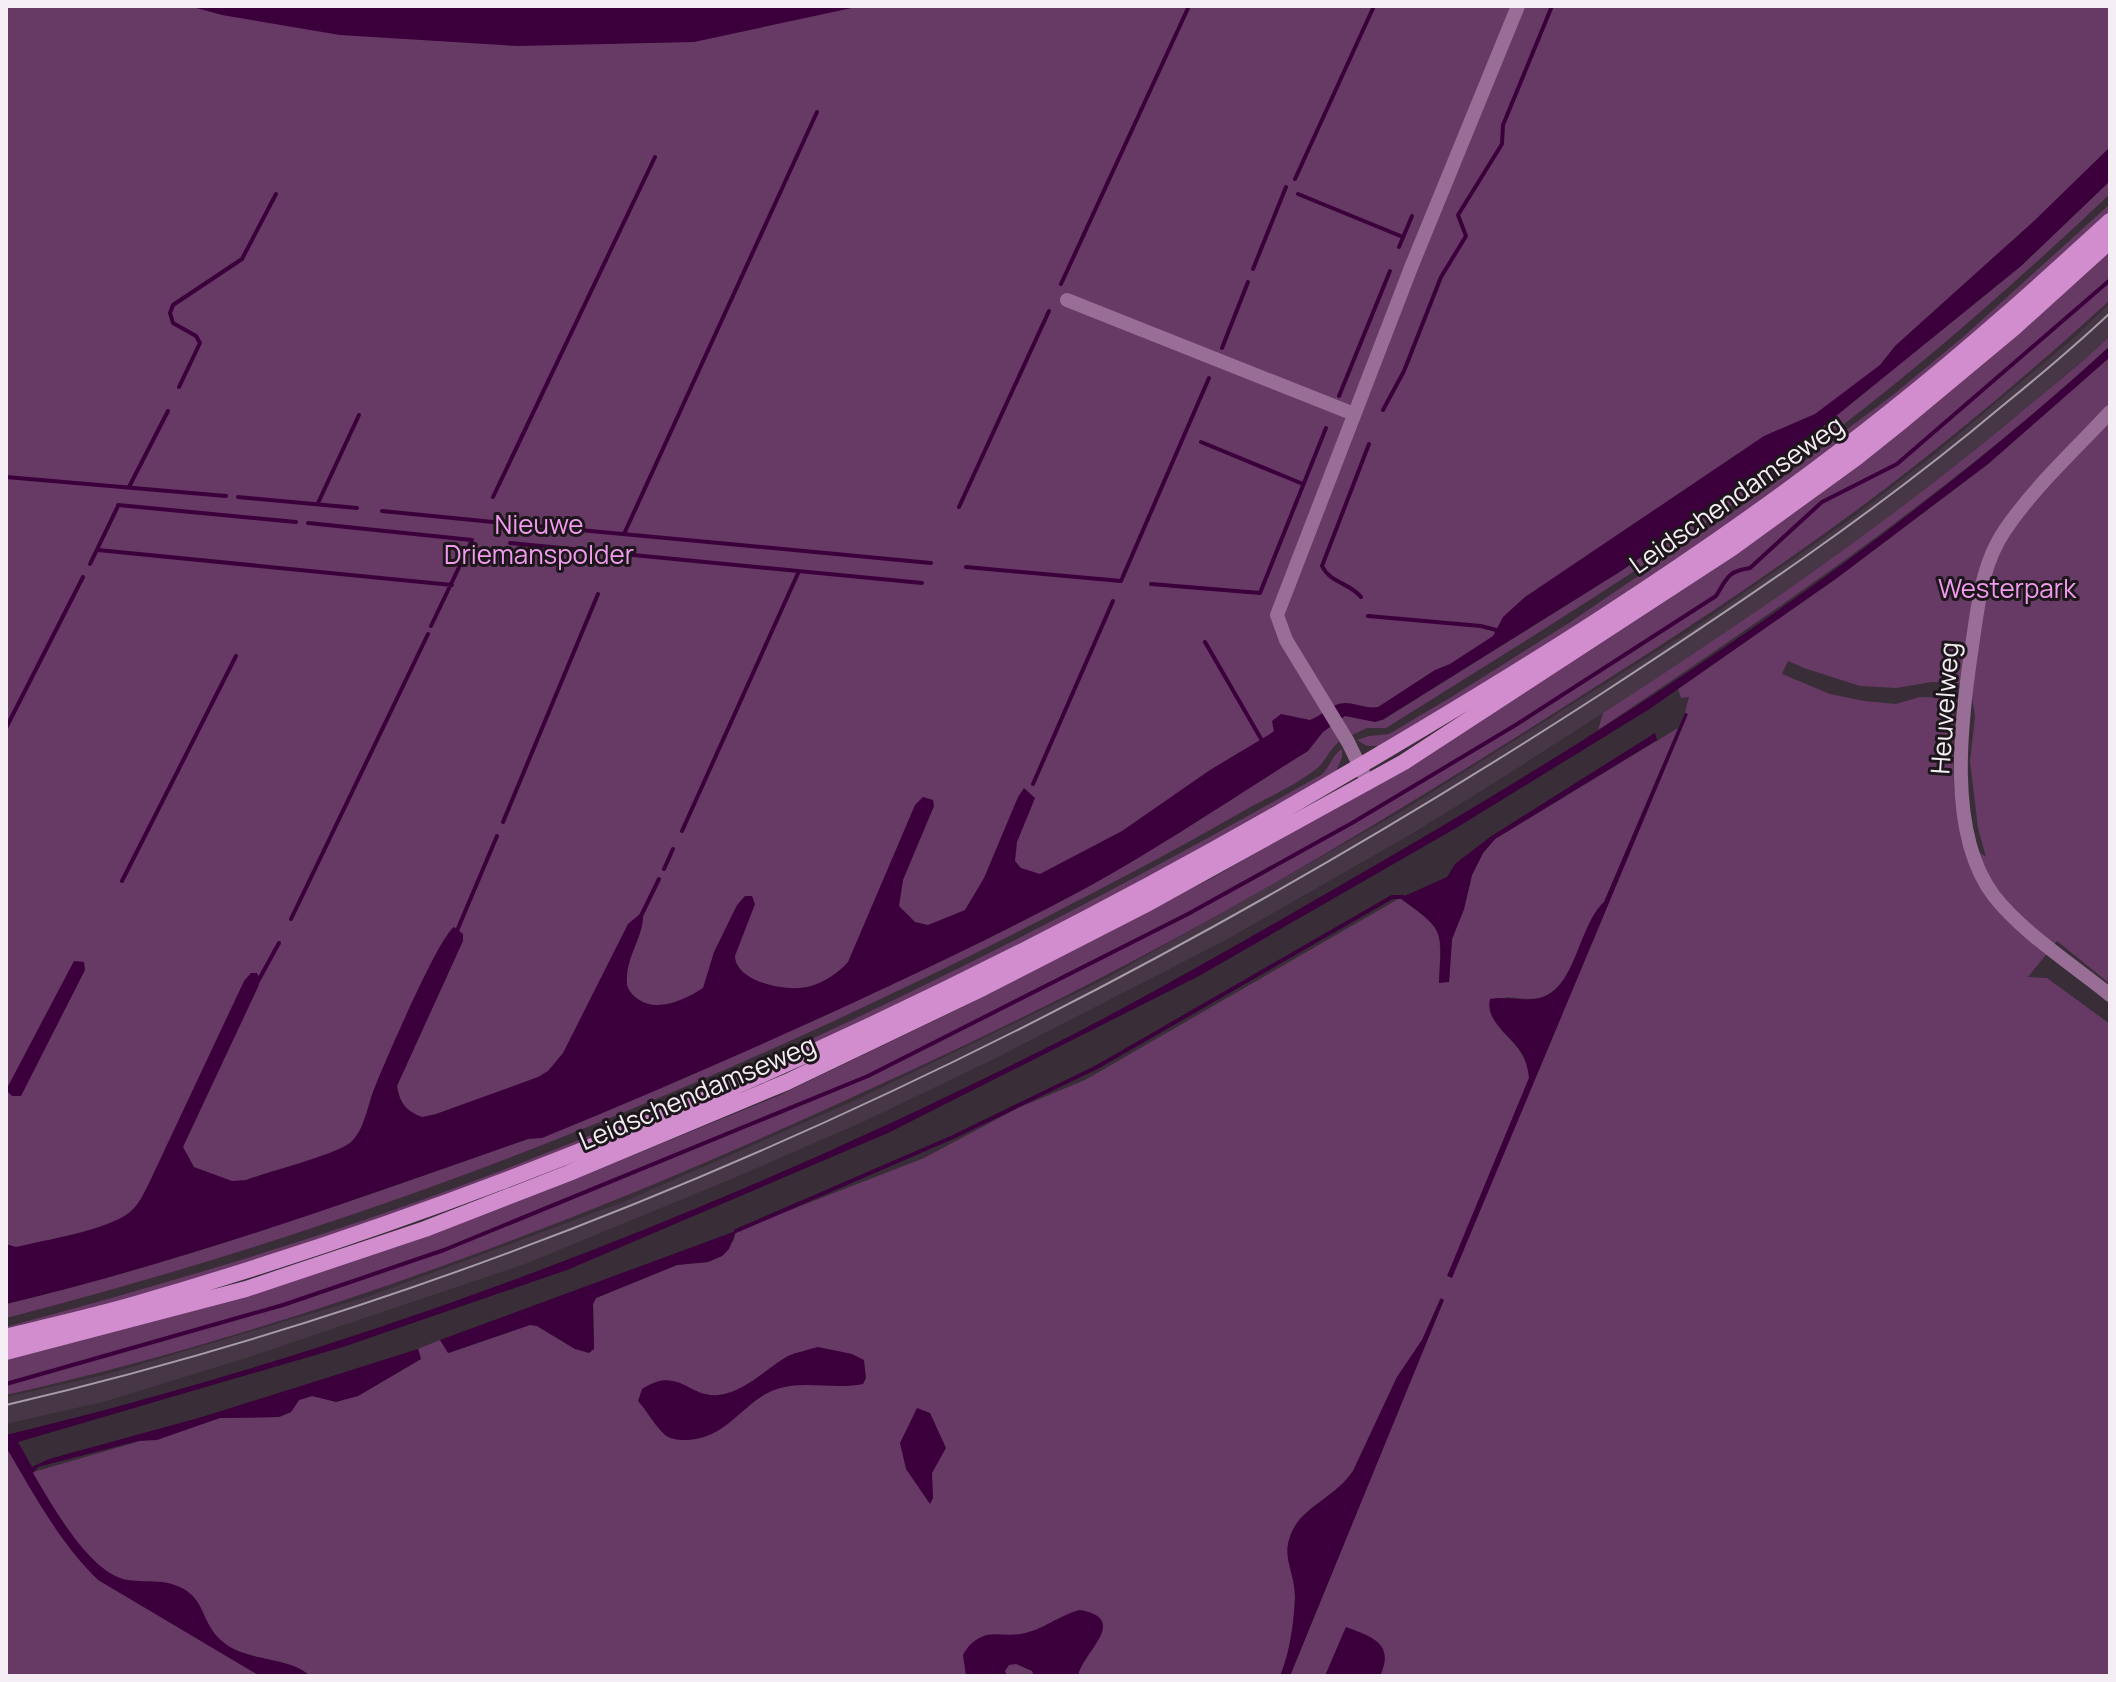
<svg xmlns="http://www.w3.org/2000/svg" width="2116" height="1682" viewBox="0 0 2116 1682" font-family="Manrope,sans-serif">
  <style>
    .built { fill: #473646 }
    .green { fill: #673a65; fill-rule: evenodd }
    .water { fill: #3b003b }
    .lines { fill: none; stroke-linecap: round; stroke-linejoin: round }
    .stream { stroke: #3b003b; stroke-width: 4 }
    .street { stroke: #986d96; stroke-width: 14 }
    .secondary { stroke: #d28dcf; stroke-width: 16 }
    .tram { stroke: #a79da6; stroke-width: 2 }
    .labels { text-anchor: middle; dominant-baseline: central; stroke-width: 6; stroke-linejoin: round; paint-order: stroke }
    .street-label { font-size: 26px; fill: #f4edf4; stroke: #1d171c }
    .park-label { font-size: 26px; fill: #f29bee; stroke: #1d171c }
  </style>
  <rect width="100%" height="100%" fill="#392d38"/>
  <!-- built -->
  <path class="built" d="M2110 303V336L2092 353 1951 470 1862 538 1704 648 1502 778 1413 833 1224 941 992 1060 867 1120 734 1178 525 1264 249 1357 107 1401 6 1424V1397L104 1375 367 1297 623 1202 858 1099 1103 980 1402 811 1691 630 1849 520 1936 453 2076 336Z"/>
  <!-- green -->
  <path class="green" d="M6 6H2110V170L1782 449 1520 621 1362 719 1383 720 1621 571 1794 450 2021 266 2110 181V194C2022 277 1932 357 1835 431 1692 539 1538 633 1386 728H1367L1352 735H1336L1339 742C1328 750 1326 762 1316 769 1293 787 1264 799 1240 813 1174 851 1106 886 1039 921 707 1091 368 1225 6 1318V1304C185 1261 355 1200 528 1139L542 1137C661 1089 779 1037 896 982 1013 927 1127 868 1235 797L942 946 6 1288Z
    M2110 204V215L1868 425 1646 582 1383 746H1367L1357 740 1369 736 1389 734 1453 696 1569 623 1768 488 1893 395 1963 337Z
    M2110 248V300C2018 384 1922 464 1821 536 1720 609 1615 675 1510 741 1371 828 1229 913 1083 987 997 1031 910 1071 822 1111 559 1230 288 1331 6 1395V1358L577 1178 778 1096 971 1003 1216 876 1369 788Z
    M2110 336V346C1952 491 1776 611 1598 730L1603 713C1743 623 1880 529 2008 423 2042 394 2078 367 2110 336Z
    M2110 357V984L2057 941 2028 977 2047 978 2110 1024V1676H1380C1395 1642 1372 1639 1346 1627L1325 1676H1290L1443 1300 1440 1299 1422 1340 1397 1377 1353 1471C1337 1495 1308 1505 1295 1526 1278 1555 1295 1569 1295 1597 1294 1622 1290 1653 1280 1676H6V1447L23 1475 220 1418 279 1417 291 1412 299 1400 312 1396 336 1401 358 1396 421 1359 418 1349 440 1340 449 1353 530 1325 537 1326 575 1349 594 1348 593 1304 596 1298 677 1265 708 1262 722 1256 734 1240 736 1231 924 1158 1018 1108 1085 1080 1400 898C1445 931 1441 927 1439 982H1449L1452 939 1464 909 1472 875 1483 853 1495 839 1678 728 1604 902C1578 926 1576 991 1538 998 1527 1000 1516 998 1506 997L1502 1031C1517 1046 1527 1057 1529 1078L1448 1275 1452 1277 1687 713H1685L1689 697 1681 698 1678 689 1837 578 1988 464ZM1788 661 1804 668 1860 686 1896 688 1932 682 1970 684 1975 717 1970 761 1978 828 1986 857 1962 840C1951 793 1952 747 1955 698L1920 697 1896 704 1864 701 1830 694 1782 674Z
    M1342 749V757L1335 774 1002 959 794 1057 744 1072 691 1095 653 1119 326 1241 6 1333V1327C166 1284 325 1237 479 1179 771 1069 1049 929 1321 775 1330 768 1331 756 1342 749Z"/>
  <!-- water -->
  <path class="water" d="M189 6H861L694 42 518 46 340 35 222 15Z
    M2110 147V181L2021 266 1794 450 1621 571 1382 720 1375 722 1345 716 1323 732 1308 751C1234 797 1162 846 1086 888 1040 913 993 936 946 959 813 1023 678 1082 542 1138L528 1139C355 1200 185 1261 6 1304V1244L16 1247C45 1240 108 1230 130 1212 139 1205 145 1191 150 1181L244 981 251 973H257L260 980 258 987 183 1147 194 1167 232 1181 246 1180C267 1172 338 1154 351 1142 364 1130 367 1108 373 1092 383 1066 438 938 454 927L463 934V941L397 1086C400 1103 406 1111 422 1117L436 1114 538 1077 548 1071 563 1053 628 924 640 914 643 916C643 937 627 956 627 978 626 985 628 990 633 995 653 1015 683 1001 703 988L714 952 737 905 745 896H752L755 904 735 956C736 983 790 993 811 986 825 982 839 972 848 962L915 805 923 797 933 800 934 806 903 880 899 906 915 922 928 925 965 910 984 878 1018 797 1024 788 1035 798 1017 842 1015 861 1021 868 1040 874 1122 831 1210 770 1270 734 1274 731 1272 721 1281 714 1310 720C1322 716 1332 703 1345 703 1357 703 1366 709 1378 707L1435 670 1450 664 1493 636 1503 617 1525 597 1764 436 1815 414 1880 365 1895 346 2035 220Z
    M2110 346V357L1988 464 1837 578 1648 710 1456 828 1199 976 888 1133 567 1270 346 1346 18 1442 32 1467 49 1459 202 1417 418 1349 421 1359 358 1396 336 1402 312 1396 299 1400 291 1412 279 1417 220 1418 157 1440 138 1441 38 1467 33 1473C51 1503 90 1575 128 1580 148 1583 168 1578 187 1591 208 1606 201 1629 230 1647 254 1661 292 1658 310 1676H260L98 1580C59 1542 33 1493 6 1447V1435C375 1346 734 1207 1072 1035 1178 980 1282 919 1386 859 1641 711 1892 545 2110 346Z
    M1685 713 1688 714 1452 1278 1447 1276 1529 1078C1528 1067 1526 1058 1518 1048 1508 1034 1485 1020 1490 999 1507 996 1524 1002 1540 998 1576 989 1578 926 1604 902Z
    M1655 733 1657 740 1495 839 1483 853 1472 875 1464 909 1452 939 1449 982 1439 983C1442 928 1445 931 1400 898L1447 877 1455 864 1490 837Z
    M74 961 84 962 85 970 21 1096H12L6 1090Z
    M736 1231 729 1249 722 1256 708 1262 677 1265 596 1298 593 1304 594 1349 589 1353 575 1349 537 1326 530 1325 448 1353 440 1340Z
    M1441 1298 1444 1300 1290 1676H1280C1290 1653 1294 1622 1295 1597 1295 1569 1278 1555 1295 1526 1308 1505 1337 1495 1353 1471L1397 1377 1422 1340Z
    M818 1347 852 1354 864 1360 866 1378 863 1384C835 1390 805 1380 777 1389 743 1400 730 1437 688 1440 680 1440 672 1440 665 1435 655 1426 647 1411 638 1401L642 1389C678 1365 689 1398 718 1395 745 1392 765 1369 788 1356 797 1352 808 1350 818 1347Z
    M917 1408 930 1413 946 1448 932 1473 933 1498 930 1504 906 1469 900 1443Z
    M1080 1610C1131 1619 1082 1653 1078 1676H1034L1032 1671 1016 1664 1009 1665 1005 1671 1007 1676H966L963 1655C968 1645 976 1638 987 1635 998 1633 1009 1636 1020 1634 1042 1631 1059 1615 1080 1610Z
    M1346 1627C1372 1637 1395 1643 1380 1676H1325Z"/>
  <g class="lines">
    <!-- stream -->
    <path class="stream" d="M1295 179 1374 6
      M1298 194 1403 237
      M1399 247 1412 216
      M1253 269 1286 187
      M1061 284 1189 6
      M1222 348 1248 282
      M179 387 200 343 196 336 173 323 170 313 173 305 242 259 276 194
      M1339 396 1390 271
      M1383 410 1404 371 1441 277 1466 236 1458 215 1502 144 1503 125 1552 6
      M1201 442 1303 484
      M6 477 226 496
      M129 487 168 411
      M238 497 357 508
      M493 497 655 157
      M318 503 359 415
      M118 505 296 522
      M959 507 1049 311
      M382 511 493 522
      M308 523 472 540 431 626
      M506 523 931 563
      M624 534 817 112
      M510 543 922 583
      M98 550 452 585
      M90 564 118 506
      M966 567 1121 581 1209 378
      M1151 584 1260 593 1326 428
      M1361 597C1350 583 1330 583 1322 566L1369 444
      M1368 616 1481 626 1500 631
      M1205 642 1264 744
      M6 728 83 577
      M1033 784 1113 601
      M503 822 598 594
      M682 831 799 571
      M664 869 673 849
      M122 881 236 656
      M291 919 428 634
      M639 920 659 879
      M456 933 497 836
      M257 983 279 943
      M736 1231 953 1137 1097 1067 1392 897H1403
      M6 1384 283 1305 444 1250 868 1076 1188 914 1352 823 1514 726 1716 596C1727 578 1728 571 1750 568L1822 502 1897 464 2110 280"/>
    <!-- street -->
    <path class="street" d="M1067 300 1354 414
      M2110 412C2075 450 2034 487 2005 530 1981 565 1978 607 1972 646 1961 719 1946 833 1994 896 2023 933 2073 965 2110 995
      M1368 783 1348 742 1286 640 1277 615 1412 265 1518 6"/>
    <!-- secondary -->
    <path class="secondary" d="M6 1337C53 1325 100 1315 146 1301 549 1183 933 1012 1296 803 1499 686 1709 557 1891 411 1967 351 2039 286 2110 221
      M6 1352 246 1289 425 1229 569 1173 787 1082 983 988 1143 906 1404 762 1732 548 1856 458 1901 422 2015 327 2110 241"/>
    <!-- tram -->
    <path class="tram" d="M6 1405C576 1272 1111 1011 1601 694 1739 604 1875 513 2001 407 2038 377 2075 346 2110 313"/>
  </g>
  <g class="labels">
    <!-- street labels -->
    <g class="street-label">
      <text transform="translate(1736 494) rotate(-35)">Leidschendamseweg</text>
      <text transform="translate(1944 708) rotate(-86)">Heuvelweg</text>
      <text transform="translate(697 1092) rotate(-23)">Leidschendamseweg</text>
    </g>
    <!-- park labels -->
    <g class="park-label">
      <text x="539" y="524">Nieuwe<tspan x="539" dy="30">Driemanspolder</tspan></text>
      <text x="2007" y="588">Westerpark</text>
    </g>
  </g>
  <!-- border -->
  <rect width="2116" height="1682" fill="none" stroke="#f4edf4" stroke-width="16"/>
</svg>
